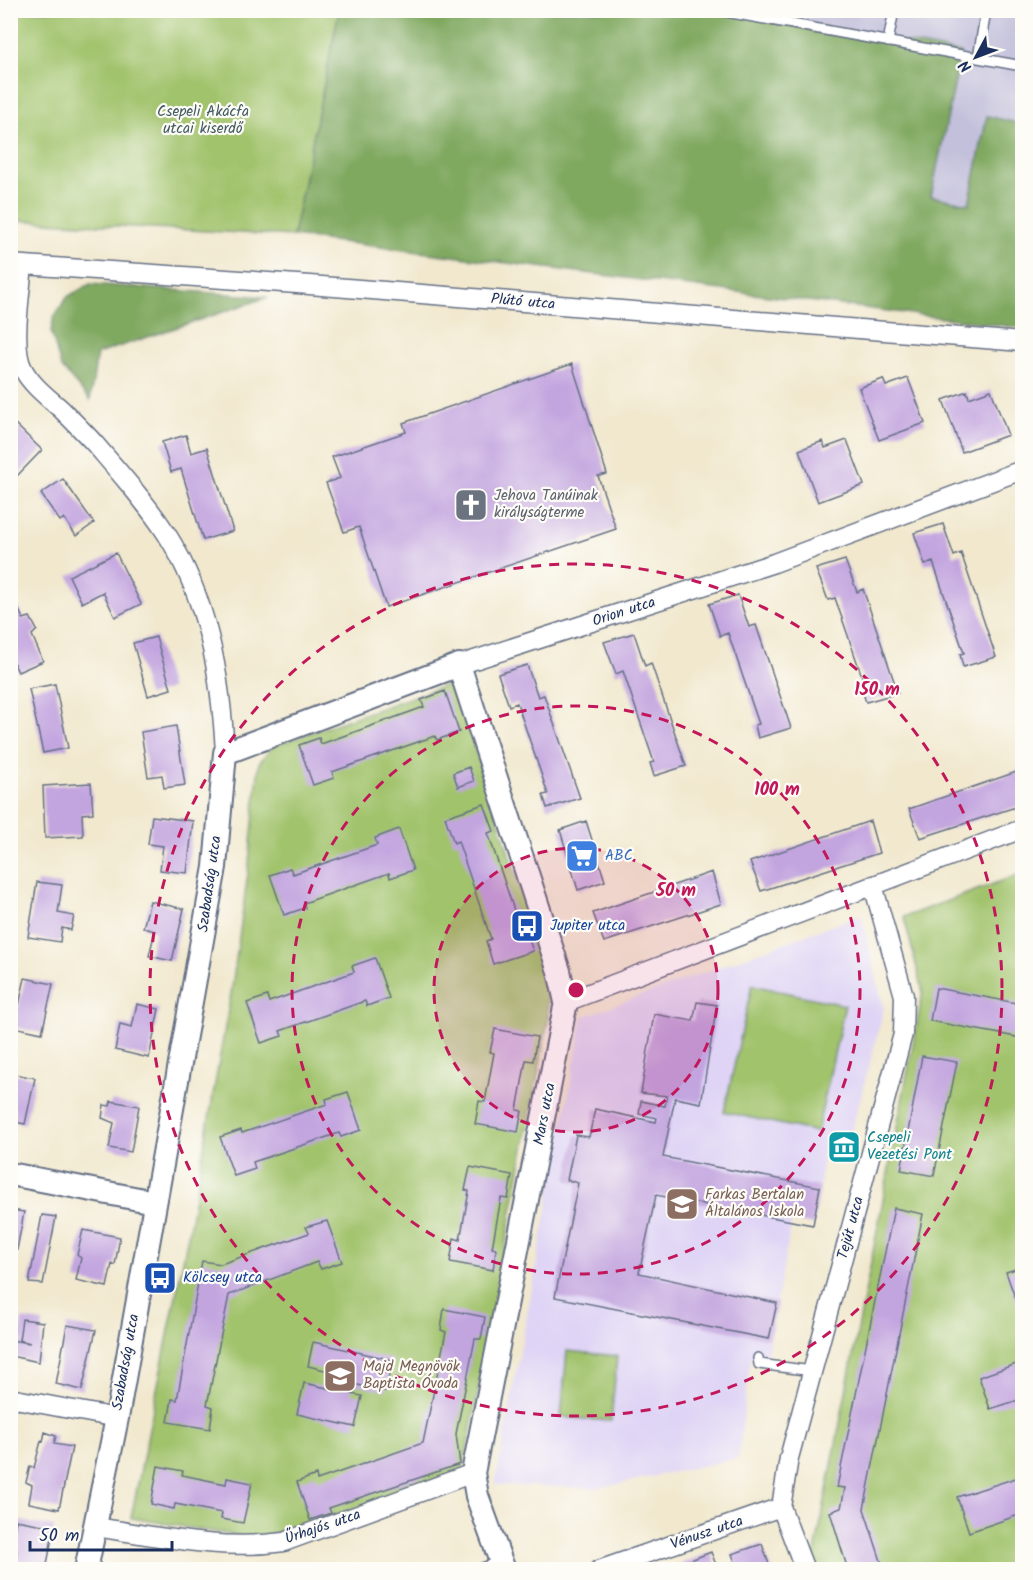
<svg xmlns="http://www.w3.org/2000/svg" width="1033" height="1580" viewBox="0 0 1033 1580" font-family="Kalam,sans-serif">
  <style>
    .built { fill: #dfd4f5 }
    .industrial { fill: #c3c0db }
    .green { fill: #a1c36c; stroke: #5e7965; stroke-width: 1.5 }
    .forest { fill: #80a960; stroke: #4e6c5f; stroke-width: 1.5 }
    .building { fill: #c2a4df }
    .lines { fill: none; stroke-linecap: round; stroke-linejoin: round }
    .service-casing { stroke: #667085; stroke-width: 12 }
    .minor-casing { stroke: #667085; stroke-width: 21 }
    .tertiary-casing { stroke: #667085; stroke-width: 26 }
    .service { stroke: #fff; stroke-width: 9 }
    .minor { stroke: #fff; stroke-width: 18 }
    .tertiary { stroke: #fff; stroke-width: 22 }
    .ring { fill: none; stroke: #c2185b; stroke-width: 3; stroke-dasharray: 10 8 }
    .labels { text-anchor: middle; dominant-baseline: central; stroke-width: 4.5; stroke-linejoin: round; paint-order: stroke }
    .park-label { font-size: 15px; fill: #435b62; stroke: #fdfcf7 }
    .street-label { font-size: 15px; fill: #1b2f5e; stroke: #fdfcf7 }
    .worship-label { font-size: 15px; fill: #5b616d; stroke: #fdfcf7; text-anchor: start }
    .shop-label { font-size: 15px; fill: #366cbe; stroke: #fdfcf7; text-anchor: start }
    .transit-label { font-size: 15px; fill: #164399; stroke: #fdfcf7; text-anchor: start }
    .culture-label { font-size: 15px; fill: #0d838f; stroke: #fdfcf7; text-anchor: start }
    .education-label { font-size: 15px; fill: #785e54; stroke: #fdfcf7; text-anchor: start }
    .centre { fill: #c2185b; stroke: #fdfcf7; stroke-width: 3 }
    .ring-label { font-size: 18px; text-anchor: middle; font-weight: bold; fill: #c2185b; stroke: #fdfcf7; stroke-width: 4.5; stroke-linejoin: round; paint-order: stroke }
  </style>
  <rect width="100%" height="100%" fill="#fdfcf7"/>
  <filter id="ink" filterUnits="userSpaceOnUse"><feTurbulence type="fractalNoise" baseFrequency=".0167" numOctaves="2"/><feDisplacementMap in="SourceGraphic" scale="12" xChannelSelector="R" yChannelSelector="G"/><feConvolveMatrix kernelMatrix="1 2 1 2 8 2 1 2 1" color-interpolation-filters="sRGB"/></filter>
  <filter id="wash" filterUnits="userSpaceOnUse"><feTurbulence type="fractalNoise" baseFrequency=".008" numOctaves="4" result="noise"/><feDisplacementMap in="SourceGraphic" scale="24" xChannelSelector="R" yChannelSelector="G"/><feGaussianBlur stdDeviation="1.35" result="paint"/><feColorMatrix in="noise" values="0 0 0 0 0 0 0 0 0 0 0 0 0 0 0 0 0 1.4 0 .05"/><feComposite in="paint" operator="in"/></filter>
  <g filter="url(#wash)">
    <rect width="100%" height="100%" fill="#f1e8ce"/>
    <!-- built -->
    <path class="built" d="M861 915 884 1009 845 1156 823 1152 820 1187 813 1225 792 1221 766 1359 751 1357 738 1458 600 1488 495 1485 583 1017Z"/>
    <!-- industrial -->
    <path class="industrial" d="M741 11H1022V124L987 117 969 204 931 196Z"/>
    <!-- green -->
    <path class="green" d="M10 11H339L293 236 11 220Z
      M449 684 457 693 546 968 548 1021 463 1470 292 1531 251 1538 131 1518 189 1231 232 988 248 873 259 763 273 746Z
      M1018 875 1022 884V1569L816 1570 813 1563 923 992 904 917Z
      M752 985 845 1005 817 1132 724 1112Z
      M567 1351 617 1356 611 1421 561 1417Z"/>
    <!-- forest -->
    <path class="forest" d="M339 11H741L961 53 931 196 969 204 987 116 1022 124V328L293 236Z
      M90 284 268 297 97 354 90 400 61 367 51 331 54 317 67 297Z"/>
    <g id="blocks">
      <!-- building -->
      <path class="building" d="M572 364 607 474 598 476 616 529 386 607 359 527 344 532 326 483 340 478 332 457 406 432 403 423Z
        M908 378 925 423 879 440 859 388 883 379 886 386Z
        M991 390 1008 435 962 452 943 400 967 391 969 398Z
        M10 419 42 450 15 478 10 474Z
        M186 435 191 453 207 448 233 531 203 540 181 469 171 472 162 442Z
        M847 440 864 485 818 502 799 450 823 441 825 448Z
        M63 479 94 523 76 536 64 518 60 521 41 494Z
        M943 524 954 556 961 553 996 657 963 667 960 654 964 653 933 562 925 565 914 533Z
        M116 553 141 604 115 617 103 592 82 603 69 576Z
        M845 560 857 592 863 589 898 693 866 702 862 690 866 688 835 598 828 600 816 569Z
        M738 595 749 627 756 625 791 728 758 738 755 725 759 724 728 633 720 636 709 604Z
        M15 600 23 619 30 617 37 630 32 635 43 661 18 672 10 656V602Z
        M634 633 645 666 651 663 686 766 654 776 650 763 654 762 623 671 616 674 604 642Z
        M156 637 171 689 148 696 133 643Z
        M527 665 538 697 544 695 580 798 547 808 543 795 548 794 517 703 509 706 498 674Z
        M55 684 68 748 43 753 29 689Z
        M445 691 459 732 437 740 435 736 332 772 334 778 313 785 299 745 319 738 321 744 424 707 421 700Z
        M176 726 185 785 164 788 162 775 148 777 141 732Z
        M469 767 474 781 458 787 453 773Z
        M1022 770V805L920 838 909 809Z
        M91 783 93 813 82 814 83 836 45 838 43 786Z
        M484 804 494 831 488 833 520 928 524 926 533 951 493 964 486 941 491 939 458 841 454 843 445 817Z
        M152 816 193 821 187 873 160 870 163 846 148 844Z
        M586 821 605 881 578 890 560 830Z
        M870 821 879 853 761 891 750 862Z
        M399 829 413 870 390 878 389 873 304 903 305 908 284 915 270 875 290 868 293 874 377 845 375 838Z
        M712 872 721 904 604 942 593 913Z
        M37 882 62 885 58 913 74 916 71 930 62 928 60 942 28 937Z
        M150 901 184 909 172 961 149 956 155 931 143 928Z
        M375 958 389 998 367 1006 365 1001 280 1031 282 1036 261 1043 247 1003 267 996 269 1002 354 972 352 966Z
        M25 978 53 984 42 1033 14 1027Z
        M936 988 1022 1004V1038L930 1021Z
        M697 1002 717 1005 701 1103 675 1098 663 1157 820 1187 813 1225 656 1195 639 1273 777 1303 769 1339 555 1297 578 1183 567 1180 576 1135 589 1137 595 1109 656 1122 657 1118 639 1114 641 1101 665 1106 667 1096 641 1093 654 1014 693 1021Z
        M137 1004 159 1009 149 1058 115 1050 120 1024 132 1027Z
        M495 1029 537 1037 533 1061 526 1060 517 1110 522 1111 518 1132 475 1124 479 1101 485 1102 494 1053 490 1052Z
        M922 1056 957 1062 934 1176 901 1170Z
        M10 1073 35 1078 25 1124 10 1121Z
        M348 1092 361 1130 341 1137 339 1133 253 1162 255 1169 234 1176 220 1137 241 1130 242 1133 327 1104 326 1099Z
        M111 1101 139 1106 131 1152 109 1148 114 1123 102 1118 104 1105 110 1106Z
        M470 1167 512 1175 508 1199 501 1198 492 1248 496 1249 493 1270 450 1262 454 1238 460 1240 469 1191 465 1190Z
        M894 1208 923 1214 864 1509 884 1570H848L830 1512 841 1508 845 1488 837 1487Z
        M10 1210 24 1212 17 1250 10 1249Z
        M42 1215 56 1217 43 1284 29 1283Z
        M327 1221 342 1262 321 1269 317 1262 229 1295 207 1405 213 1407 210 1429 168 1422 172 1399 177 1400 202 1261 221 1264 309 1233 306 1227Z
        M83 1230 120 1237 115 1265 112 1264 107 1287 76 1280 81 1258 77 1255Z
        M1022 1267V1305L1018 1306 1006 1272Z
        M444 1309 485 1317 481 1339H475L456 1434 460 1464 329 1508 331 1513 310 1520 297 1482 316 1475 317 1480 423 1443 446 1332 441 1330Z
        M22 1319 43 1322 39 1362 10 1356V1340L30 1343 19 1340Z
        M67 1325 96 1330 82 1390 56 1384Z
        M313 1342 393 1360 385 1391 353 1384 351 1394 362 1396 355 1427 297 1414 304 1383 341 1391 345 1375 308 1366Z
        M1022 1362V1399L990 1409 979 1377Z
        M45 1432 56 1436 54 1444 72 1447 59 1509 29 1503 32 1485 26 1482 30 1466 34 1468 41 1441 43 1442Z
        M158 1466 183 1471 182 1475 226 1484 227 1478 252 1483 243 1523 221 1519 222 1513 175 1504 174 1509 151 1504Z
        M1022 1476V1514L969 1532 957 1497Z
        M16 1520 54 1527 46 1570H14L17 1550 11 1549Z
        M762 1544 771 1570H738L732 1554Z
        M711 1552 718 1570H668V1569Z"/>
    </g>
  </g>
  <g filter="url(#ink)">
    <use href="#blocks" fill-opacity="0" stroke="#667085" stroke-width="1.5"/>
    <g class="lines">
      <!-- service casing -->
      <g class="service-casing">
        <path id="service" d="M715 10 1022 66
          M888 42 894 10
          M978 58 986 10
          M758 1358 759 1364 812 1371
          M477 1570 500 1561"/>
      </g>
      <!-- minor casing -->
      <g class="minor-casing">
        <path id="minor" d="M10 264 297 284 1022 342
          M23 265C21 290 11 348 23 369 32 386 49 398 63 411 74 422 85 433 95 444 119 472 145 501 166 533 208 599 221 676 225 753
          M459 665 774 563 1022 470
          M566 1002 1022 829
          M10 1398 117 1418
          M95 1527C158 1536 221 1551 284 1542L473 1473
          M599 1570 781 1507
          M805 1570 781 1507 789 1458 903 1034 904 996 873 885"/>
      </g>
      <!-- tertiary casing -->
      <g class="tertiary-casing">
        <path id="tertiary" d="M10 1174 154 1202
          M86 1570 117 1418 215 867 225 753 459 665 559 971 566 1002 473 1473 477 1496 504 1570"/>
      </g>
      <!-- service -->
      <use href="#service" class="service"/>
      <!-- minor -->
      <use href="#minor" class="minor"/>
      <!-- tertiary -->
      <use href="#tertiary" class="tertiary"/>
    </g>
  </g>
  <!-- distance rings -->
  <circle cx="576" cy="990" r="142" fill="#c2185b" fill-opacity=".12"/>
  <g class="ring">
    <circle cx="576" cy="990" r="142"/>
    <circle cx="576" cy="990" r="284"/>
    <circle cx="576" cy="990" r="426"/>
  </g>
  <!-- icons -->
  <defs>
    <g id="church-square" transform="scale(1.725)"><rect x="-9" y="-9" width="18" height="18" rx="4" fill="#6b7280" stroke="#fdfcf7"/><path d="M-1.2-6h2.4v3.5h3.3v2.4h-3.3V6h-2.4V-.1h-3.3v-2.4h3.3Z" fill="#fff"/></g>
    <g id="supermarket-square" transform="scale(1.725)"><rect x="-9" y="-9" width="18" height="18" rx="4" fill="#3f7fe0" stroke="#fdfcf7"/><path d="M-6-5.5h2.5l.6 2H6L4.5 2H-2.5L-4.4-4H-6ZM-1.5 3.2a1.3 1.3 0 1 0 .1 0ZM3 3.2a1.3 1.3 0 1 0 .1 0Z" fill="#fff"/></g>
    <g id="bus-square" transform="scale(1.725)"><rect x="-9" y="-9" width="18" height="18" rx="4" fill="#1a4fb4" stroke="#fdfcf7"/><path d="M-5-6H5V4H4V6H2V4H-2V6H-4V4H-5ZM-3.5-4V0h7V-4ZM-3.5 1.2v1.5H-2V1.2ZM2 1.2v1.5H3.5V1.2Z" fill="#fff"/></g>
    <g id="museum-square" transform="scale(1.725)"><rect x="-9" y="-9" width="18" height="18" rx="4" fill="#0f9aa8" stroke="#fdfcf7"/><path d="M0-6L6-3V-2H-6V-3ZM-5-1h2V3h-2ZM-1-1h2V3h-2ZM3-1h2V3H3ZM-6 4H6V6H-6Z" fill="#fff"/></g>
    <g id="school-square" transform="scale(1.725)"><rect x="-9" y="-9" width="18" height="18" rx="4" fill="#8d6e63" stroke="#fdfcf7"/><path d="M0-5L7-2L0 1L-7-2ZM-4 1L0 2.5L4 1V4Q0 6-4 4Z" fill="#fff"/></g>
  </defs>
  <g fill-rule="evenodd">
    <use href="#church-square" x="471" y="505"/>
    <use href="#supermarket-square" x="582" y="856"/>
    <use href="#bus-square" x="527" y="926"/>
    <use href="#museum-square" x="844" y="1147"/>
    <use href="#school-square" x="682" y="1204"/>
    <use href="#bus-square" x="160" y="1278"/>
    <use href="#school-square" x="340" y="1376"/>
  </g>
  <g class="labels">
    <!-- park labels -->
    <g class="park-label">
      <text x="203" y="112">Csepeli Akácfa<tspan x="203" dy="17">utcai kiserdő</tspan></text>
    </g>
    <!-- street labels -->
    <g class="street-label">
      <text transform="translate(523 302) rotate(5)">Plútó utca</text>
      <text transform="translate(624 612) rotate(-18)">Orion utca</text>
      <text transform="translate(210 884) rotate(-82)">Szabadság utca</text>
      <text transform="translate(545 1114) rotate(-79)">Mars utca</text>
      <text transform="translate(851 1228) rotate(-75)">Tejút utca</text>
      <text transform="translate(126 1362) rotate(-80)">Szabadság utca</text>
      <text transform="translate(323 1527) rotate(-19)">Űrhajós utca</text>
      <text transform="translate(707 1533) rotate(-19)">Vénusz utca</text>
    </g>
    <!-- worship labels -->
    <g class="worship-label">
      <text x="494" y="496">Jehova Tanúinak<tspan x="494" dy="17">királyságterme</tspan></text>
    </g>
    <!-- shop labels -->
    <g class="shop-label">
      <text x="605" y="856">ABC</text>
    </g>
    <!-- transit labels -->
    <g class="transit-label">
      <text x="550" y="926">Jupiter utca</text>
      <text x="183" y="1278">Kölcsey utca</text>
    </g>
    <!-- culture labels -->
    <g class="culture-label">
      <text x="867" y="1138">Csepeli<tspan x="867" dy="17">Vezetési Pont</tspan></text>
    </g>
    <!-- education labels -->
    <g class="education-label">
      <text x="705" y="1195">Farkas Bertalan<tspan x="705" dy="17">Általános Iskola</tspan></text>
      <text x="363" y="1367">Majd Megnövök<tspan x="363" dy="17">Baptista Óvoda</tspan></text>
    </g>
  </g>
  <circle cx="576" cy="990" r="9" class="centre"/>
  <g class="ring-label">
    <text x="877" y="695">150 m</text>
    <text x="777" y="795">100 m</text>
    <text x="676" y="896">50 m</text>
  </g>
  <!-- margin -->
  <rect width="1033" height="1580" fill="none" stroke="#fdfcf7" stroke-width="36"/>
  <!-- north arrow -->
  <g transform="translate(976 57) rotate(229)" stroke="#fdfcf7" stroke-width="4.5" paint-order="stroke">
  <path d="M0-4.5L10 22L0 15L-10 22Z" fill="#1b2f5e"/>
  <text y="-9" font-size="16" font-weight="bold" text-anchor="middle" fill="#1b2f5e">N</text>
  </g>
  <!-- scale -->
  <path d="M30 1541v9h142v-9" fill="none" stroke="#1b2f5e" stroke-width="3"/>
  <text x="39" y="1541" font-size="18" fill="#1b2f5e" stroke="#fdfcf7" stroke-width="4.5" paint-order="stroke">50 m</text>
</svg>
